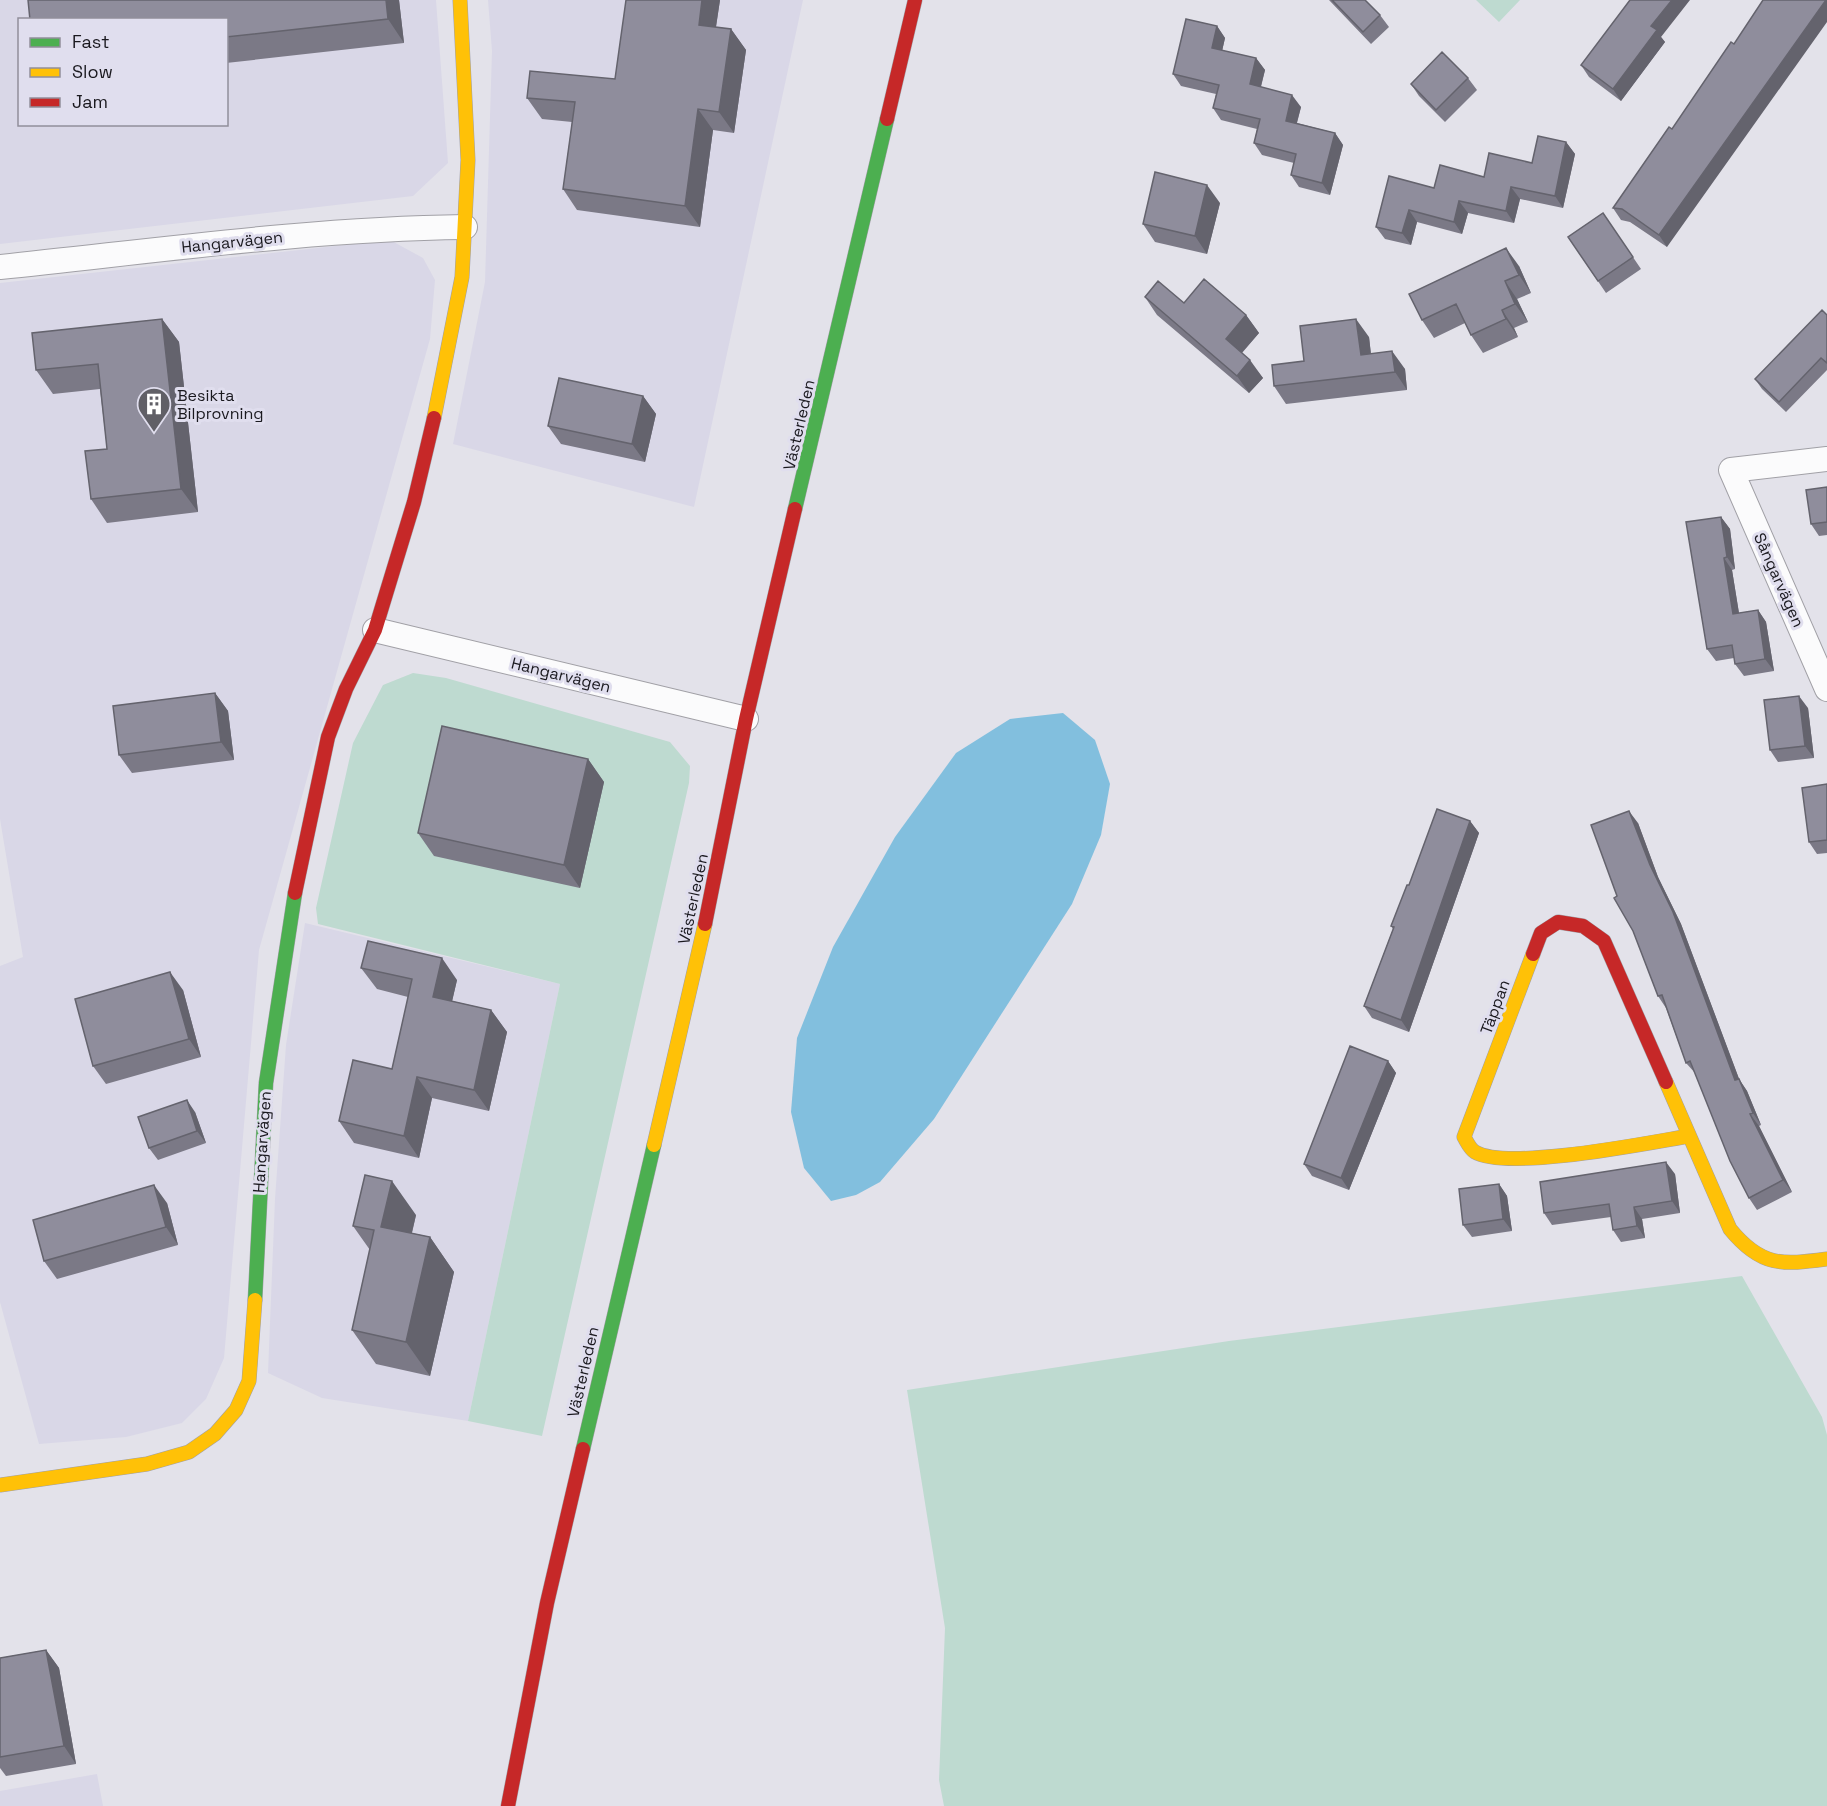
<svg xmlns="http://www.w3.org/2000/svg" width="1827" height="1806" viewBox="0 0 1827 1806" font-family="'Space Grotesk',sans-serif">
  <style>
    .built { fill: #d9d7e7; fill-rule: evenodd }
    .green { fill: #bedad0 }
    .water { fill: #82bfde }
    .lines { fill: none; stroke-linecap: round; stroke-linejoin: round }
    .street-casing { stroke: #a1a0a6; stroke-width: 26 }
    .fast-casing { stroke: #a1a0a6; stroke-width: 15 }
    .slow-casing { stroke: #a1a0a6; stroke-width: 15 }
    .jam-casing { stroke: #a1a0a6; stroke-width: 15 }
    .street { stroke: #fbfbfc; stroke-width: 24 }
    .fast { stroke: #4caf50; stroke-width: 14 }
    .slow { stroke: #ffc107; stroke-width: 14 }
    .jam { stroke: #c62828; stroke-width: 14 }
    .wall { fill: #7b7986 }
    .shaded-wall { fill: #64636d }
    .building { fill: #8f8d9c; stroke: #64636d; stroke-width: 1.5 }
    .labels { text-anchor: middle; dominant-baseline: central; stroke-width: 6; stroke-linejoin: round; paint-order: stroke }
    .street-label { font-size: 16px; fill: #1a191f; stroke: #e0deee }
    .poi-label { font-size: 16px; fill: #1a191f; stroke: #e0deee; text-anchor: start }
  </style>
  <rect width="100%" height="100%" fill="#e3e2ea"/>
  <!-- built -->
  <path class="built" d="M0 0H436L448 163 413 196 0 244ZM20 20H226V124H20Z
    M488 0H803L694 507 453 444 485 282 492 51Z
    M390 240 423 258 435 280 430 339 259 950 224 1358 206 1399 182 1423 126 1437 39 1444 0 1302V966L23 957 0 819V283Z
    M305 923 560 984 468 1421 322 1398 268 1373 275 1199 286 1045Z
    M97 1774 103 1806H0V1791Z"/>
  <!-- green -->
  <path class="green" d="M1476 0H1520L1499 22Z
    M413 673 446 678 670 742 690 766 689 783 542 1436 468 1421 560 984 318 924 316 908 353 743 383 685Z
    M1742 1276 1822 1417 1827 1435V1806H944L939 1780 945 1628 907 1390 1229 1341Z"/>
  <!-- water -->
  <path class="water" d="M1063 713 1095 740 1110 784 1101 835 1072 904 934 1119 880 1182 856 1195 831 1201 804 1168 791 1112 797 1038 833 947 895 837 956 753 1010 719Z"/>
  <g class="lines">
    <!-- street casing -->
    <g class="street-casing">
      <path id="street" d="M0 267C155 251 309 229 465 227
        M1827 459 1731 470 1827 689
        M375 630 746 719"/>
    </g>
    <!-- fast casing -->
    <g class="fast-casing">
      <path id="fast" d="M795 509 887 119
        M255 1300 266 1083 295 893
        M583 1449 654 1145"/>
    </g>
    <!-- slow casing -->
    <g class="slow-casing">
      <path id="slow" d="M434 418 462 277 468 160 460 0
        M1533 954 1464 1137C1467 1142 1470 1149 1475 1152 1508 1171 1647 1143 1689 1136
        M1666 1082 1730 1229C1761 1267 1782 1265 1827 1259
        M654 1145 705 924
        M0 1485 147 1464 189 1452 215 1434 236 1410 249 1381 255 1300"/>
    </g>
    <!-- jam casing -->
    <g class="jam-casing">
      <path id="jam" d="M887 119 915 0
        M295 893 328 737 346 689 375 630 414 502 434 418
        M705 924 746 719 795 509
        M1533 954 1541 933 1558 922 1583 926 1604 941 1666 1082
        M508 1806 547 1603 583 1449"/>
    </g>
    <!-- street -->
    <use href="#street" class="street"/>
    <!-- fast -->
    <use href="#fast" class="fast"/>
    <!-- slow -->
    <use href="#slow" class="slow"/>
    <!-- jam -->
    <use href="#jam" class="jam"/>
  </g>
  <!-- wall -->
  <path class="wall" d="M399 0 404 43 226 63V20Z
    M720 0 716 27 731 29 746 50 734 133 713 130 700 227 577 210 563 189 572 122 542 119 527 98 615 79Z
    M1329 0H1365L1380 15 1389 27 1371 44Z
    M1217 26 1225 38 1222 51 1256 58 1265 70 1261 87 1301 107 1297 123 1335 133 1343 145 1330 195 1299 187 1291 175 1294 163 1262 155 1254 143 1257 129 1221 120 1213 108 1216 94 1181 86 1173 74Z
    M1661 37 1665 42 1621 101 1589 77 1581 65Z
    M1468 78 1477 90 1445 122 1419 96 1411 84Z
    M1669 127 1667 247 1630 222 1621 220 1613 208Z
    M1566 142 1575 154 1563 208 1520 199 1514 223 1468 213 1462 234 1417 222 1411 245 1385 239 1376 227 1434 188 1484 177 1532 163Z
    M1220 203 1207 254 1155 242 1143 224Z
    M1603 213 1641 269 1606 293 1568 237Z
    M1519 266 1531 293 1517 299 1528 322 1514 328 1518 337 1483 353 1471 335 1465 323 1434 338 1422 320Z
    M1145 297 1184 303 1246 315 1259 333 1242 353 1263 378 1249 393 1157 315Z
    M1827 315V370L1786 412 1762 389 1755 379Z
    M162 319 179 342 198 512 107 523 91 499 107 449 100 389 53 394 36 370Z
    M1369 337 1371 354 1405 369 1407 390 1286 404 1274 386 1304 361Z
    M643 396 656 414 645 462 561 444 548 426Z
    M1827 487V535L1819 536 1811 524Z
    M1721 517 1730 529 1735 569 1732 570 1739 613 1758 610 1766 622 1774 671 1744 676 1735 664 1734 658 1716 661 1707 649Z
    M215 693 228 711 234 760 132 773 119 755Z
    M1808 708 1814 758 1778 762 1770 750Z
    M588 759 604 782 580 888 434 856 418 833Z
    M1827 784V853L1817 854 1809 842Z
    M1470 821 1479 833 1409 1032 1372 1018 1364 1006 1393 929 1391 926 1409 885Z
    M1638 823 1658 877 1681 924 1739 1079 1747 1091 1761 1125 1759 1126 1792 1192 1757 1210 1749 1198 1696 1074 1686 1063 1666 1008 1658 996 1633 931 1617 896Z
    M361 968 457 980 452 1001 491 1010 507 1032 489 1111 432 1098 419 1158 354 1143 339 1121 392 1069 408 997 377 989Z
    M183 990 201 1057 106 1084 93 1066Z
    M1388 1061 1396 1073 1349 1190 1312 1176 1304 1164Z
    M195 1112 206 1143 158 1160 149 1148Z
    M1675 1174 1680 1213 1642 1219 1645 1238 1621 1242 1613 1230 1611 1217 1552 1225 1544 1213Z
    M1499 1184 1507 1196 1512 1231 1472 1237 1463 1225Z
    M167 1203 178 1245 57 1279 44 1261Z
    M416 1215 412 1233 430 1237 454 1272 430 1376 376 1364 352 1330 370 1250 353 1226Z
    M46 1650 59 1668 76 1764 6 1776 0 1768V1658Z"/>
  <!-- shaded-wall -->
  <path class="shaded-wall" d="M386 0H399L404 43 388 19Z
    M702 0H720L713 46 699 25Z
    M1672 0H1690L1661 37 1665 42 1621 101 1613 89 1651 26Z
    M1826 0H1827V22L1667 247 1659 235Z
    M1217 26 1225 38 1220 60 1212 48Z
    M731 29 746 50 734 133 719 112Z
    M1256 58 1265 70 1258 97 1250 84Z
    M1292 95 1301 107 1294 133 1286 121Z
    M698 109 713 130 700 227 685 206Z
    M1335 133 1343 145 1330 195 1322 183Z
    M1566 142 1575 154 1563 208 1555 196Z
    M1207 185 1220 203 1207 254 1195 236Z
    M1511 187 1520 199 1514 223 1506 211Z
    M1459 201 1468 213 1462 234 1454 222Z
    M1409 210 1417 222 1411 245 1402 233Z
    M1506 248 1519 266 1531 293 1519 275Z
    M1505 281 1517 299 1528 322 1515 304Z
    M1502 310 1514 328 1518 337 1506 319Z
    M1246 315 1259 333 1238 357 1226 339Z
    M162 319 179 342 198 512 181 489Z
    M1356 319 1369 337 1373 373 1361 355Z
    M1392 351 1405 369 1407 390 1395 372Z
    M1250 360 1263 378 1249 393 1237 376Z
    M643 396 656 414 645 462 632 444Z
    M1721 517 1730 529 1735 569 1727 557Z
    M1724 558 1732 570 1741 626 1733 614Z
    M1758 610 1766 622 1774 671 1765 659Z
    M215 693 228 711 234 760 221 742Z
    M1799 696 1808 708 1814 758 1805 746Z
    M588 759 604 782 580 888 564 865Z
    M1629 811 1638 823 1658 877 1681 924 1744 1092 1735 1080Z
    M1470 821 1479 833 1409 1032 1401 1020Z
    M442 958 457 980 448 1019 433 997Z
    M170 972 183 990 201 1057 189 1039Z
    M491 1010 507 1032 489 1111 474 1090Z
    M1388 1061 1396 1073 1349 1190 1341 1178Z
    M417 1077 432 1098 419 1158 404 1136Z
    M1739 1079 1747 1091 1761 1125 1753 1113Z
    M187 1100 195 1112 206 1143 197 1131Z
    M1750 1114 1759 1126 1792 1192 1783 1180Z
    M1666 1162 1675 1174 1680 1213 1672 1201Z
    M392 1181 416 1215 405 1261 381 1227Z
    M1499 1184 1507 1196 1512 1231 1503 1219Z
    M154 1185 167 1203 178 1245 166 1227Z
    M1634 1207 1642 1219 1645 1238 1637 1226Z
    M430 1237 454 1272 430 1376 406 1342Z
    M46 1650 59 1668 76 1764 64 1746Z"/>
  <!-- building -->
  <path class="building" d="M28 0H386L388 19 226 37V20H30Z
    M626 0H702L699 25 731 29 719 112 698 109 685 206 563 189 575 102 527 98 530 71 615 79Z
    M1332 0H1365L1380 15 1363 32Z
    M1630 0H1672L1651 26 1657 30 1613 89 1581 65Z
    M1763 0H1826L1659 235 1622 209 1613 208 1669 127 1672 129 1731 42 1734 44Z
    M1186 19 1217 26 1212 48 1256 58 1250 84 1292 95 1286 121 1335 133 1322 183 1291 175 1296 154 1254 143 1260 119 1213 108 1219 85 1173 74Z
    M1442 52 1468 78 1436 110 1411 84Z
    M1538 136 1566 142 1555 196 1511 187 1506 211 1459 201 1454 222 1409 210 1402 233 1376 227 1389 176 1434 188 1440 165 1484 177 1489 153 1532 163Z
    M1155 172 1207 185 1195 236 1143 224Z
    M1603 213 1633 257 1598 281 1568 237Z
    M1506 248 1519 275 1505 281 1515 304 1502 310 1506 319 1471 335 1456 304 1422 320 1409 294Z
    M1204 279 1246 315 1226 339 1250 360 1237 376 1145 297 1158 281 1184 303Z
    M1822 310 1827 315V363L1821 358 1779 402 1755 379Z
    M162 319 181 489 91 499 85 451 107 449 98 364 36 370 32 333Z
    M1356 319 1361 355 1392 351 1395 372 1274 386 1272 365 1304 361 1300 326Z
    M559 378 643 396 632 444 548 426Z
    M1827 487V522L1811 524 1806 490Z
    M1721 517 1727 557 1724 558 1733 614 1758 610 1765 659 1735 664 1732 645 1707 649 1686 522Z
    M215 693 221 742 119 755 113 706Z
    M1799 696 1805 746 1770 750 1764 700Z
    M442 726 588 759 564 865 418 833Z
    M1827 784V840L1809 842 1802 788Z
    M1437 809 1470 821 1401 1020 1364 1006 1394 927 1391 926 1407 885H1409Z
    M1629 811 1650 865 1673 912 1735 1080 1739 1079 1753 1113 1750 1114 1783 1180 1749 1198 1730 1161 1690 1061 1686 1063 1662 995 1658 996 1633 931 1614 898 1617 896 1591 825Z
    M368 941 442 958 433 997 491 1010 474 1090 417 1077 404 1136 339 1121 353 1060 392 1069 412 979 361 968Z
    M170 972 189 1039 93 1066 75 999Z
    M1350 1046 1388 1061 1341 1178 1304 1164Z
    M187 1100 197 1131 149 1148 138 1117Z
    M1666 1162 1672 1201 1634 1207 1637 1226 1613 1230 1609 1204 1544 1213 1540 1182Z
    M365 1175 392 1181 381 1227 430 1237 406 1342 352 1330 374 1230 353 1226Z
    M1499 1184 1503 1219 1463 1225 1459 1189Z
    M154 1185 166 1227 44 1261 33 1220Z
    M46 1650 64 1746 0 1757V1658Z"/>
  <!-- icons -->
  <defs>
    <g id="building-pin" transform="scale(1.725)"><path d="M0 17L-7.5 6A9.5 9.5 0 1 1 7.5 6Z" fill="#605f66" stroke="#e0deee"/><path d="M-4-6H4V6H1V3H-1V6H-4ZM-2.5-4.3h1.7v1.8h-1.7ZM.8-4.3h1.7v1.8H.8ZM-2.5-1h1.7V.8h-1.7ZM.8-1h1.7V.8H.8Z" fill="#fff"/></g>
  </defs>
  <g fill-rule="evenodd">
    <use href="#building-pin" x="154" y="404"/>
  </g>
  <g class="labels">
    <!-- street labels -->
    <g class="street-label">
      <text transform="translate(232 242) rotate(-6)">Hangarvägen</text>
      <text transform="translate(799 425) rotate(-77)">Västerleden</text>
      <text transform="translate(1779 580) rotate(66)">Sångarvägen</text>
      <text transform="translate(561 675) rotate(14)">Hangarvägen</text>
      <text transform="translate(693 899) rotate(-78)">Västerleden</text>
      <text transform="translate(1495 1007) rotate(-70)">Täppan</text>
      <text transform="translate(262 1142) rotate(-86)">Hangarvägen</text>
      <text transform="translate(583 1372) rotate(-77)">Västerleden</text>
    </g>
    <!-- poi labels -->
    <g class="poi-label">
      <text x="177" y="395">Besikta<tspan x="177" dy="18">Bilprovning</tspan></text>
    </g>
  </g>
  <!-- legend -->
  <rect x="18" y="18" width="210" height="108" fill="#e0deee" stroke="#918f9b" stroke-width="1.5"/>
  <rect x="30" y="38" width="30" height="9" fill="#4caf50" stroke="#918f9b" stroke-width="1.5"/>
  <text x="72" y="48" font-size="18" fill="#1a191f">Fast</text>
  <rect x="30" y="68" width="30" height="9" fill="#ffc107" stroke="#918f9b" stroke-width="1.5"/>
  <text x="72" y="78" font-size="18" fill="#1a191f">Slow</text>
  <rect x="30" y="98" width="30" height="9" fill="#c62828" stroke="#918f9b" stroke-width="1.5"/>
  <text x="72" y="108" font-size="18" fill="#1a191f">Jam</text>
</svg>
